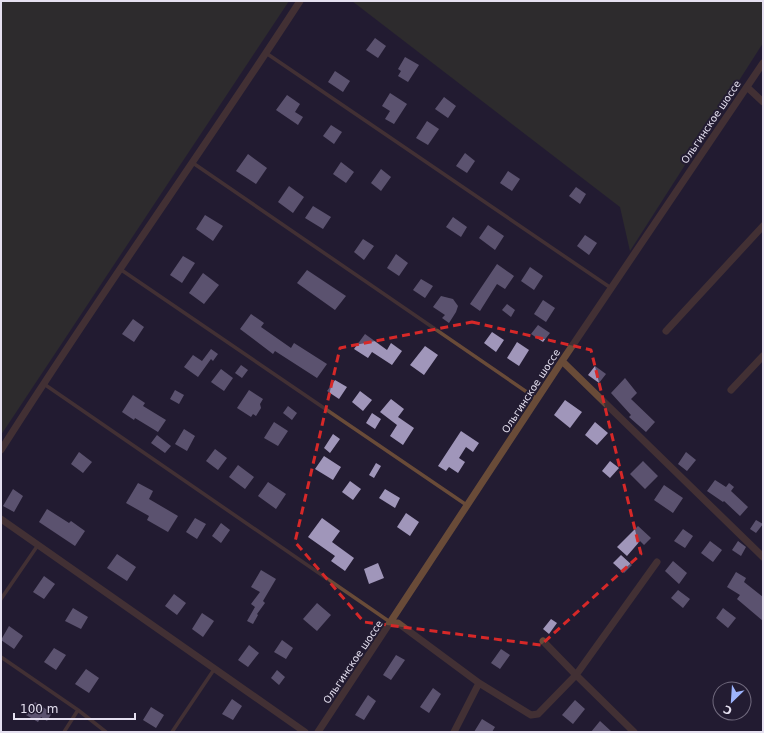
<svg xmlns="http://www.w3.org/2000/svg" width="764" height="733" viewBox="0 0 764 733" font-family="'DejaVu Sans',sans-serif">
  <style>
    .green { fill: #3a3e28 }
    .building { fill: #a096ba }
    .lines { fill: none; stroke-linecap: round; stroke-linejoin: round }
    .service { stroke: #694b38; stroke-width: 3.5 }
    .minor { stroke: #694b38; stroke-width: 7 }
    .marked { fill: none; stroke: #d62828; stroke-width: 3; stroke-dasharray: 8 5; stroke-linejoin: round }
    .labels { text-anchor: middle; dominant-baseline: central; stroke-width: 4; stroke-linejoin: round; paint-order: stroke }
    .street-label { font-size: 10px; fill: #e5e0f0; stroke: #231c32 }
  </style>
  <rect width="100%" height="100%" fill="#231c32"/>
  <!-- green -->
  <path class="green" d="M1 1H289L1 435Z
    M352 1H763V43L630 251 620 207Z"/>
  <!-- building -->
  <path class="building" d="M375 38 386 46 378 58 366 50Z
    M405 57 419 65 408 82 398 76 401 71 398 69Z
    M335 71 350 81 343 92 328 82Z
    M390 93 407 104 394 124 385 119 390 111 382 106Z
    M287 95 300 104 295 112 303 117 298 125 276 110Z
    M444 97 456 106 448 118 435 109Z
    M427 121 439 129 428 145 416 138Z
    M331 125 342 132 334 144 323 136Z
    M465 153 475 161 467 173 456 166Z
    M248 154 267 168 256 184 236 171Z
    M341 162 354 172 346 183 333 174Z
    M381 169 391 177 381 191 371 183Z
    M508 171 520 179 512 191 500 183Z
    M289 186 304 197 293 213 278 202Z
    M576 187 586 194 580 204 569 196Z
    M313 206 331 217 323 229 305 218Z
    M205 215 223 226 213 241 196 229Z
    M453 217 467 227 461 237 446 227Z
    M488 225 504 236 495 250 479 238Z
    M585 235 597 243 589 255 577 246Z
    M363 239 374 246 364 260 354 252Z
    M396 254 408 263 399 276 387 268Z
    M183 256 195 263 182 283 170 275Z
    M497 264 514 276 505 289 497 284 480 311 470 304Z
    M530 267 543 276 534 290 521 281Z
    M307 270 346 296 335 310 297 283Z
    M203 273 219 285 204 304 189 293Z
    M421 279 433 286 425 298 413 290Z
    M441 296 453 299 458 306 456 312 449 323 442 318 445 315 433 307Z
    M543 300 555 308 546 322 534 314Z
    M507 304 515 310 511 317 502 310Z
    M251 314 264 323 261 327 291 348 294 343 327 364 317 378 275 351 273 354 240 329Z
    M133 319 144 327 134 342 122 334Z
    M538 325 550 333 543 342 531 334Z
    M492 332 504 340 496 352 484 343Z
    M365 334 387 350 391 343 402 351 392 365 372 352 368 358 354 349Z
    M517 342 529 350 519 366 507 358Z
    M425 346 438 355 424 375 410 365Z
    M211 349 218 354 213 361 211 359 198 377 184 367 193 355 202 361Z
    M241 365 248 370 242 378 235 373Z
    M595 366 606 374 599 383 588 375Z
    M221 369 233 378 224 391 211 382Z
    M625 378 637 393 631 399 655 422 646 432 629 417 631 415 611 393Z
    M335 380 347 387 339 399 327 391Z
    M175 390 184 395 179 404 170 399Z
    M249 390 263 399 260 404 261 408 256 416 253 414 251 417 237 408Z
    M360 391 372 400 363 411 352 402Z
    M133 395 145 403 143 406 166 420 158 432 135 418 134 420 122 412Z
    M391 399 404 409 398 417 414 428 403 445 390 436 397 425 380 412Z
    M565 400 582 412 570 428 554 415Z
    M288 406 297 413 292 420 283 413Z
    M372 413 381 419 375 429 366 423Z
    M274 422 288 431 278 446 264 438Z
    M595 422 608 433 597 445 585 435Z
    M184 429 195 436 187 451 175 444Z
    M461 431 479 443 473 452 466 447 459 458 465 462 458 473 449 467 446 471 438 466Z
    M333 434 340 439 330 453 324 448Z
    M157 435 171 446 165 453 151 443Z
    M215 449 227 458 218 470 206 461Z
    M79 452 92 462 83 473 71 464Z
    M686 452 696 460 687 471 678 464Z
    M324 456 341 467 333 480 315 469Z
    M610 461 619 468 610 478 602 471Z
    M643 461 658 476 645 489 630 474Z
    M376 463 381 466 374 478 369 475Z
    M238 465 254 477 245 489 229 477Z
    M715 480 726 487 729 483 734 487 731 491 748 507 740 516 724 501 723 502 707 491Z
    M350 481 361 489 353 500 342 492Z
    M268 482 286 494 276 509 258 496Z
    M138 483 153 491 149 499 178 516 168 532 147 520 149 516 126 503Z
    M664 485 683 498 673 513 654 500Z
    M13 489 23 496 14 512 3 506Z
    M385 489 400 498 395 508 379 498Z
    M47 509 69 523 71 521 85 531 75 546 39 522Z
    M406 513 419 522 410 536 397 527Z
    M195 518 206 524 197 539 186 532Z
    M322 518 340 531 332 542 354 558 345 571 331 561 335 556 308 537Z
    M756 520 763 524 756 533 750 529Z
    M221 523 230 530 221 543 212 536Z
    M638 526 651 538 644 545 640 541 627 556 617 547Z
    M683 529 693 536 685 548 674 541Z
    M710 541 722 550 713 562 701 553Z
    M738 541 746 547 741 556 732 550Z
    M117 554 136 567 127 581 107 568Z
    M621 555 632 565 624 573 613 563Z
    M673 561 687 573 679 584 665 571Z
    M378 563 384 578 369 584 364 569Z
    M261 570 276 579 263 601 265 603 257 614 258 615 253 624 247 621 255 607 251 604 260 592 251 587Z
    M736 572 746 578 744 582 763 597V621L737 599 740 595 727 587Z
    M44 576 55 584 44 599 33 592Z
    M678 590 690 599 683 608 671 598Z
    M174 594 186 603 177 615 165 606Z
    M317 603 331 615 317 631 303 619Z
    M73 608 88 617 81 629 65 621Z
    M723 608 736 618 728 628 716 618Z
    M202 613 214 621 203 637 192 629Z
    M551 619 557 623 549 634 543 629Z
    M9 626 23 636 14 649 1 640Z
    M282 640 293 648 286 659 274 652Z
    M249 645 259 653 248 667 238 660Z
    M54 648 66 655 56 670 44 662Z
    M501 649 510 655 500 669 491 663Z
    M396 655 405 660 391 680 383 675Z
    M86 669 99 678 89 693 75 684Z
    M277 670 285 677 279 685 271 678Z
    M433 688 441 694 429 713 420 707Z
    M368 695 376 701 364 720 355 715Z
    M232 699 242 706 233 720 222 714Z
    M575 700 585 709 573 724 562 715Z
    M35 702 52 713 47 721 41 717 38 722 26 715Z
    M151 707 164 715 156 728 143 720Z
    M482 719 495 727 492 732H474Z
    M600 721 612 732H591Z"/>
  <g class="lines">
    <!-- service -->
    <path class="service" d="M266 53 611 288
      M193 163 537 399
      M120 269 468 506
      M44 384 390 622
      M1 599 38 545
      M1 657 78 710 106 732
      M64 732 78 710
      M172 732 215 668"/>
    <!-- minor -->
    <path class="minor" d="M747 87 763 102
      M666 331 763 226
      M562 361 763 557
      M731 390 763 356
      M1 450C97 298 202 152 300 1
      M1 519 305 732
      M391 623H398L479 683 531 715 538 714 576 675 634 732
      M543 641 576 675 657 562
      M318 732 562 361 763 63
      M454 732 479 683"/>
  </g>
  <!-- marked area -->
  <path d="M0 0H764V733H0ZM472 322 591 350 641 554 541 645 364 622 295 542 340 348Z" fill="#231c32" fill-opacity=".55" fill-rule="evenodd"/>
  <path class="marked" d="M472 322 591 350 641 554 541 645 364 622 295 542 340 348Z"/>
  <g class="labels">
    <!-- street labels -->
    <g class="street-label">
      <text transform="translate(711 122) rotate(-56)">Ольгинское шоссе</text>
      <text transform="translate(531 391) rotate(-57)">Ольгинское шоссе</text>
      <text transform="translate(353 662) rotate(-56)">Ольгинское шоссе</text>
    </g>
  </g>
  <!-- border -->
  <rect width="764" height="733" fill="none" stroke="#e5e0f0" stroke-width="4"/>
  <!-- north arrow -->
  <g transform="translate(732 701) rotate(205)"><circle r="19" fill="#231c32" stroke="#716a7e"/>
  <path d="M0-3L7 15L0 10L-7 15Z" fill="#9db4fd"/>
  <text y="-6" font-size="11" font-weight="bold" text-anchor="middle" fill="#e5e0f0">С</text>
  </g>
  <!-- scale -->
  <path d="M14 713v6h121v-6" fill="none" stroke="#e5e0f0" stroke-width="2"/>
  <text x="20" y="713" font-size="12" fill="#e5e0f0" stroke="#231c32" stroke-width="3" paint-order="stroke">100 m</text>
</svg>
